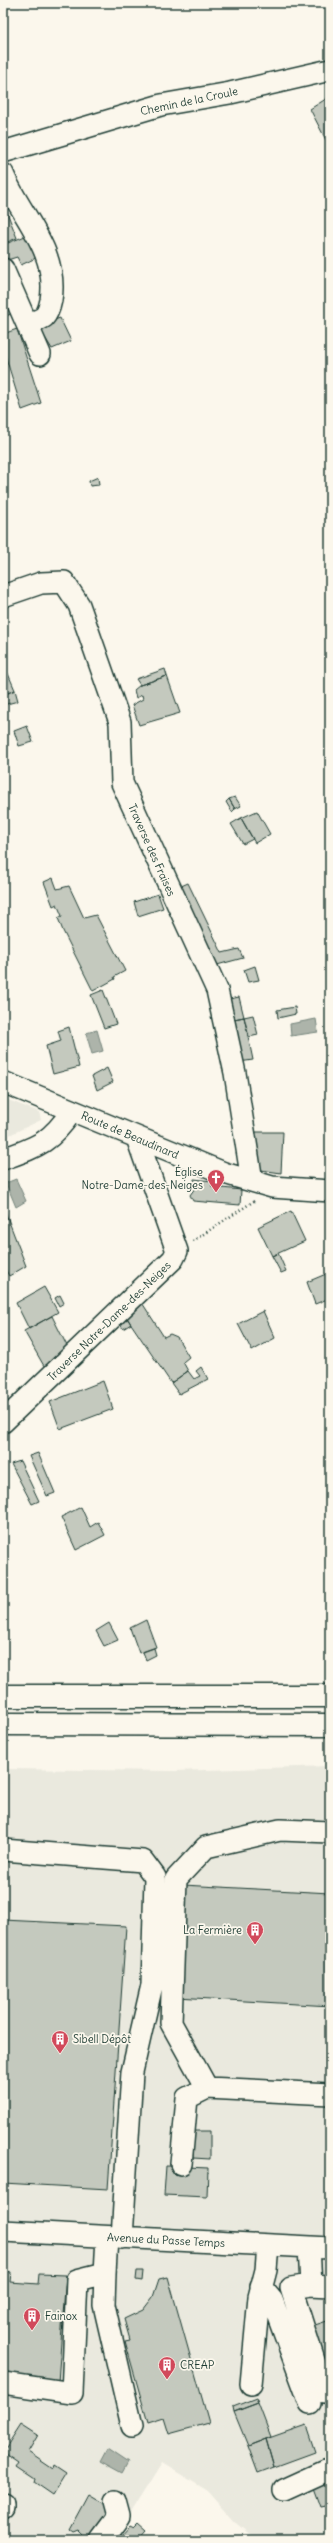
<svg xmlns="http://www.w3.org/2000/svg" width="333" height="2543" viewBox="0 0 333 2543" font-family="Delius,sans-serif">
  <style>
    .built { fill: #eae9de }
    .water { fill: #adb4aa; stroke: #74847b }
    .building { fill: #c4c9be; stroke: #1f3d34 }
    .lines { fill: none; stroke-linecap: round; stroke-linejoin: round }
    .minor-casing { stroke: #1f3d34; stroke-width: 24 }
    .highway-casing { stroke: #1f3d34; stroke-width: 25 }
    .path { stroke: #1f3d34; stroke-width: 2.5; stroke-dasharray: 1 3; stroke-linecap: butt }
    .minor { stroke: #fbf7ec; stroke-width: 21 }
    .highway { stroke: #fbf7ec; stroke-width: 22 }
    .labels { text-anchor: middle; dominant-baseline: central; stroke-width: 3.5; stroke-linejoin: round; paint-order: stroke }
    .street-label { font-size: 11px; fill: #1f3d34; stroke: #fbf7ec }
    .poi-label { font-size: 11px; fill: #1f3d34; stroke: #fbf7ec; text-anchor: start }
  </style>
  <rect width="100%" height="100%" fill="#fbf7ec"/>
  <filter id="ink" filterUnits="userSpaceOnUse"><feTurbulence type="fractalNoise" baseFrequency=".025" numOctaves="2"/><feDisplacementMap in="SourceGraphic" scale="8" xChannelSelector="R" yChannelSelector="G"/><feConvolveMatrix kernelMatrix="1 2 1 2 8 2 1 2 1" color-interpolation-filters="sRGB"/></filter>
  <g filter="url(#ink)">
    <!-- built -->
    <path class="built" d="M3 1098 39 1112 41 1120 3 1138Z
      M330 1766V2540H257L237 2524 208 2491 162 2463 114 2540H3V1769L174 1771Z"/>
    <!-- water -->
    <path class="water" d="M316 1019 318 1032 291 1036 290 1024Z
      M97 1030 103 1051 92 1054 86 1033Z
      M16 1179 26 1201 16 1207 6 1183Z
      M107 2449 128 2463 122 2474 100 2462Z"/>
    <!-- building -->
    <path class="building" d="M329 97 330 138 326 140 310 109Z
      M3 202 17 238 5 243 3 238Z
      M30 234 38 257 21 265 17 257 4 261 3 245Z
      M3 290 11 314 3 317Z
      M60 318 71 341 52 349 38 326Z
      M17 329 41 403 22 410 3 348V334Z
      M98 477 99 485 90 486 89 481Z
      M6 669 15 690 3 695V670Z
      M165 669 167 676 140 685 136 679Z
      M167 676 180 713 139 725 132 705 143 699 142 695 136 698 134 690 140 685Z
      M15 690 18 701 3 705V695Z
      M27 726 33 742 19 746 14 731Z
      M235 797 241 806 235 809 229 799Z
      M229 799 235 809 232 812 226 802Z
      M257 811 270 834 255 843 241 818Z
      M241 818 253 839 243 844 231 824Z
      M53 878 57 889 69 886 84 918 96 915 125 971 114 977 115 979 93 991 63 931 58 918 62 916 57 904 53 906 44 882Z
      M188 883 222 953 239 949 243 958 217 965 179 887Z
      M158 894 163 908 138 916 134 902Z
      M255 966 259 980 248 982 244 970Z
      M103 990 116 1024 104 1028 91 995Z
      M239 997 244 1017 229 1020 225 1000Z
      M295 1007 296 1014 278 1018 277 1010Z
      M253 1015 258 1035 249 1037 244 1017Z
      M244 1017 253 1060 239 1062 229 1020Z
      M69 1027 79 1067 53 1074 46 1046 61 1041 58 1031Z
      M107 1068 113 1082 97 1090 92 1076Z
      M251 1132H283L281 1173 261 1170Z
      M194 1179 212 1181V1187L241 1190 240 1205 193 1201 190 1195 195 1188Z
      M3 1206 26 1266 9 1276 3 1265Z
      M291 1211 305 1241 272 1256 258 1227Z
      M278 1253 286 1271 281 1273 272 1256Z
      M326 1274 330 1286V1298L315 1304 307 1282Z
      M44 1287 58 1312 29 1329 16 1303Z
      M60 1295 64 1303 59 1306 55 1298Z
      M139 1298 164 1337 170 1334 177 1337 189 1357 183 1362 188 1371 171 1383 123 1312Z
      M263 1311 275 1338 252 1351 238 1324Z
      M52 1316 70 1352 44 1366 24 1331Z
      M126 1316 131 1324 123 1329 118 1320Z
      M201 1367 208 1379 179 1394 171 1383 188 1371 194 1379 200 1376 196 1371Z
      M103 1381 113 1409 60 1429 50 1402Z
      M38 1453 55 1493 47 1496 29 1456Z
      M20 1461 39 1501 32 1504 11 1464Z
      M81 1507 90 1527 98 1522 105 1535 76 1550 61 1517Z
      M146 1620 156 1647 139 1653 130 1628Z
      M109 1623 118 1640 104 1646 96 1631Z
      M154 1648 156 1655 146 1660 143 1652Z
      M183 1885 330 1893V2006L177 1997Z
      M3 1920 126 1926 108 2189 3 2183Z
      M194 2131H210V2159L193 2158Z
      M166 2166 208 2168 207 2197 164 2195Z
      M3 2271 11 2272 10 2282 38 2284 39 2274 66 2275 58 2382 3 2378Z
      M137 2271H143L142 2281 136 2280Z
      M168 2277 209 2423 169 2434 164 2418 148 2423 125 2341 130 2340 124 2319 143 2310 153 2297 159 2279Z
      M330 2320V2383L312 2326Z
      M256 2398 258 2403 234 2412 233 2407Z
      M258 2403 271 2437 248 2446 234 2412Z
      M21 2424 38 2435 28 2452 53 2469 54 2466 66 2474 53 2495 34 2482 35 2478 17 2466 19 2463 3 2452Z
      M306 2425 315 2452 274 2467 266 2439Z
      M266 2439 274 2467 258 2473 248 2446Z
      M330 2480V2505L320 2507 312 2485Z
      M88 2494 115 2510 96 2540H88L78 2530 73 2532 69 2529Z
      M138 2523 147 2531 139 2540H121L119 2537 130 2525 134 2527Z"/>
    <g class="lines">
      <!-- minor casing -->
      <g class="minor-casing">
        <path id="minor" d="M3 152 161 105 230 93 330 70
          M3 174C20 216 59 250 51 300 50 305 48 313 44 317 40 320 33 322 28 325
          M3 269 40 354
          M3 596 41 583 64 582 79 605 120 722 122 783 217 990 235 1073 252 1181
          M3 1082 224 1173 272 1187 330 1191
          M3 1159C39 1146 50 1143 72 1111
          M3 1422 173 1259 177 1251 137 1138
          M330 1832 280 1830 206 1847 176 1879 171 2023 207 2088 330 2094
          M3 1850 143 1861 155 1877 152 1985 132 2072 122 2238
          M181 2164 187 2098 207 2088
          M3 2231 330 2248
          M309 2247 311 2285 330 2286
          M105 2273 104 2305 132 2426
          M311 2285 291 2288 324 2392
          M261 2287 272 2300 310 2403
          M3 2383 72 2393 77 2280 105 2273 107 2237
          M251 2384 259 2297 266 2270 268 2245
          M284 2490 330 2469
          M3 2504V2508
          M101 2540 119 2516 115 2501"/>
      </g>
      <!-- highway casing -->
      <g class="highway-casing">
        <path id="highway" d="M3 1696H330
          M3 1724 330 1725"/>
      </g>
      <!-- path -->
      <path class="path" d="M193 1241 254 1201"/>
      <!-- minor -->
      <use href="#minor" class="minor"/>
      <!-- highway -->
      <use href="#highway" class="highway"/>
    </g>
  </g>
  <!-- icons -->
  <defs>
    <g id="church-pin" transform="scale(0.9)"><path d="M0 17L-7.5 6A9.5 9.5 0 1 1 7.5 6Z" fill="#d1495b" stroke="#fbf7ec"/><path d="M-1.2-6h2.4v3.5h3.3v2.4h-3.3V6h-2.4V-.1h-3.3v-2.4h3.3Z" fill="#fff"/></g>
    <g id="building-pin" transform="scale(0.9)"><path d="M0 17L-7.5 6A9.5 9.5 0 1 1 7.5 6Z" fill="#d1495b" stroke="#fbf7ec"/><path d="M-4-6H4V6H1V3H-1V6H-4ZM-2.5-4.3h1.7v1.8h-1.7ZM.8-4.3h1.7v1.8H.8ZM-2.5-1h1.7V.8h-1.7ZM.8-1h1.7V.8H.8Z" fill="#fff"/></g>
  </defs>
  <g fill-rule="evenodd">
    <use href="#church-pin" x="216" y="1178"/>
    <use href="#building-pin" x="255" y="1930"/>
    <use href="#building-pin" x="60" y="2039"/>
    <use href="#building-pin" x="32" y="2316"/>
    <use href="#building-pin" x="167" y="2365"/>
  </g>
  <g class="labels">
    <!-- street labels -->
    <g class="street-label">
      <text transform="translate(189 101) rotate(-12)">Chemin de la Croule</text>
      <text transform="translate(152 850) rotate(66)">Traverse des Fraises</text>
      <text transform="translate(130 1135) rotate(23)">Route de Beaudinard</text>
      <text transform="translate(109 1321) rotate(-44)">Traverse Notre-Dame-des-Neiges</text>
      <text transform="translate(166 2240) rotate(3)">Avenue du Passe Temps</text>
    </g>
    <!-- poi labels -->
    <g class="poi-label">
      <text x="203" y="1172" text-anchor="end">Église<tspan x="203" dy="13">Notre-Dame-des-Neiges</tspan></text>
      <text x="242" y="1930" text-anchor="end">La Fermière</text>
      <text x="73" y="2039">Sibell Dépôt</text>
      <text x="45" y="2316">Fainox</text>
      <text x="180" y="2365">CREAP</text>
    </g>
  </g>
  <!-- margin -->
  <rect width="333" height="2543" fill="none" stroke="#fbf7ec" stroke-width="16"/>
  <rect x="8" y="8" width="317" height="2527" fill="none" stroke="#1f3d34" stroke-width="1.5" filter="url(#ink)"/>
</svg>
